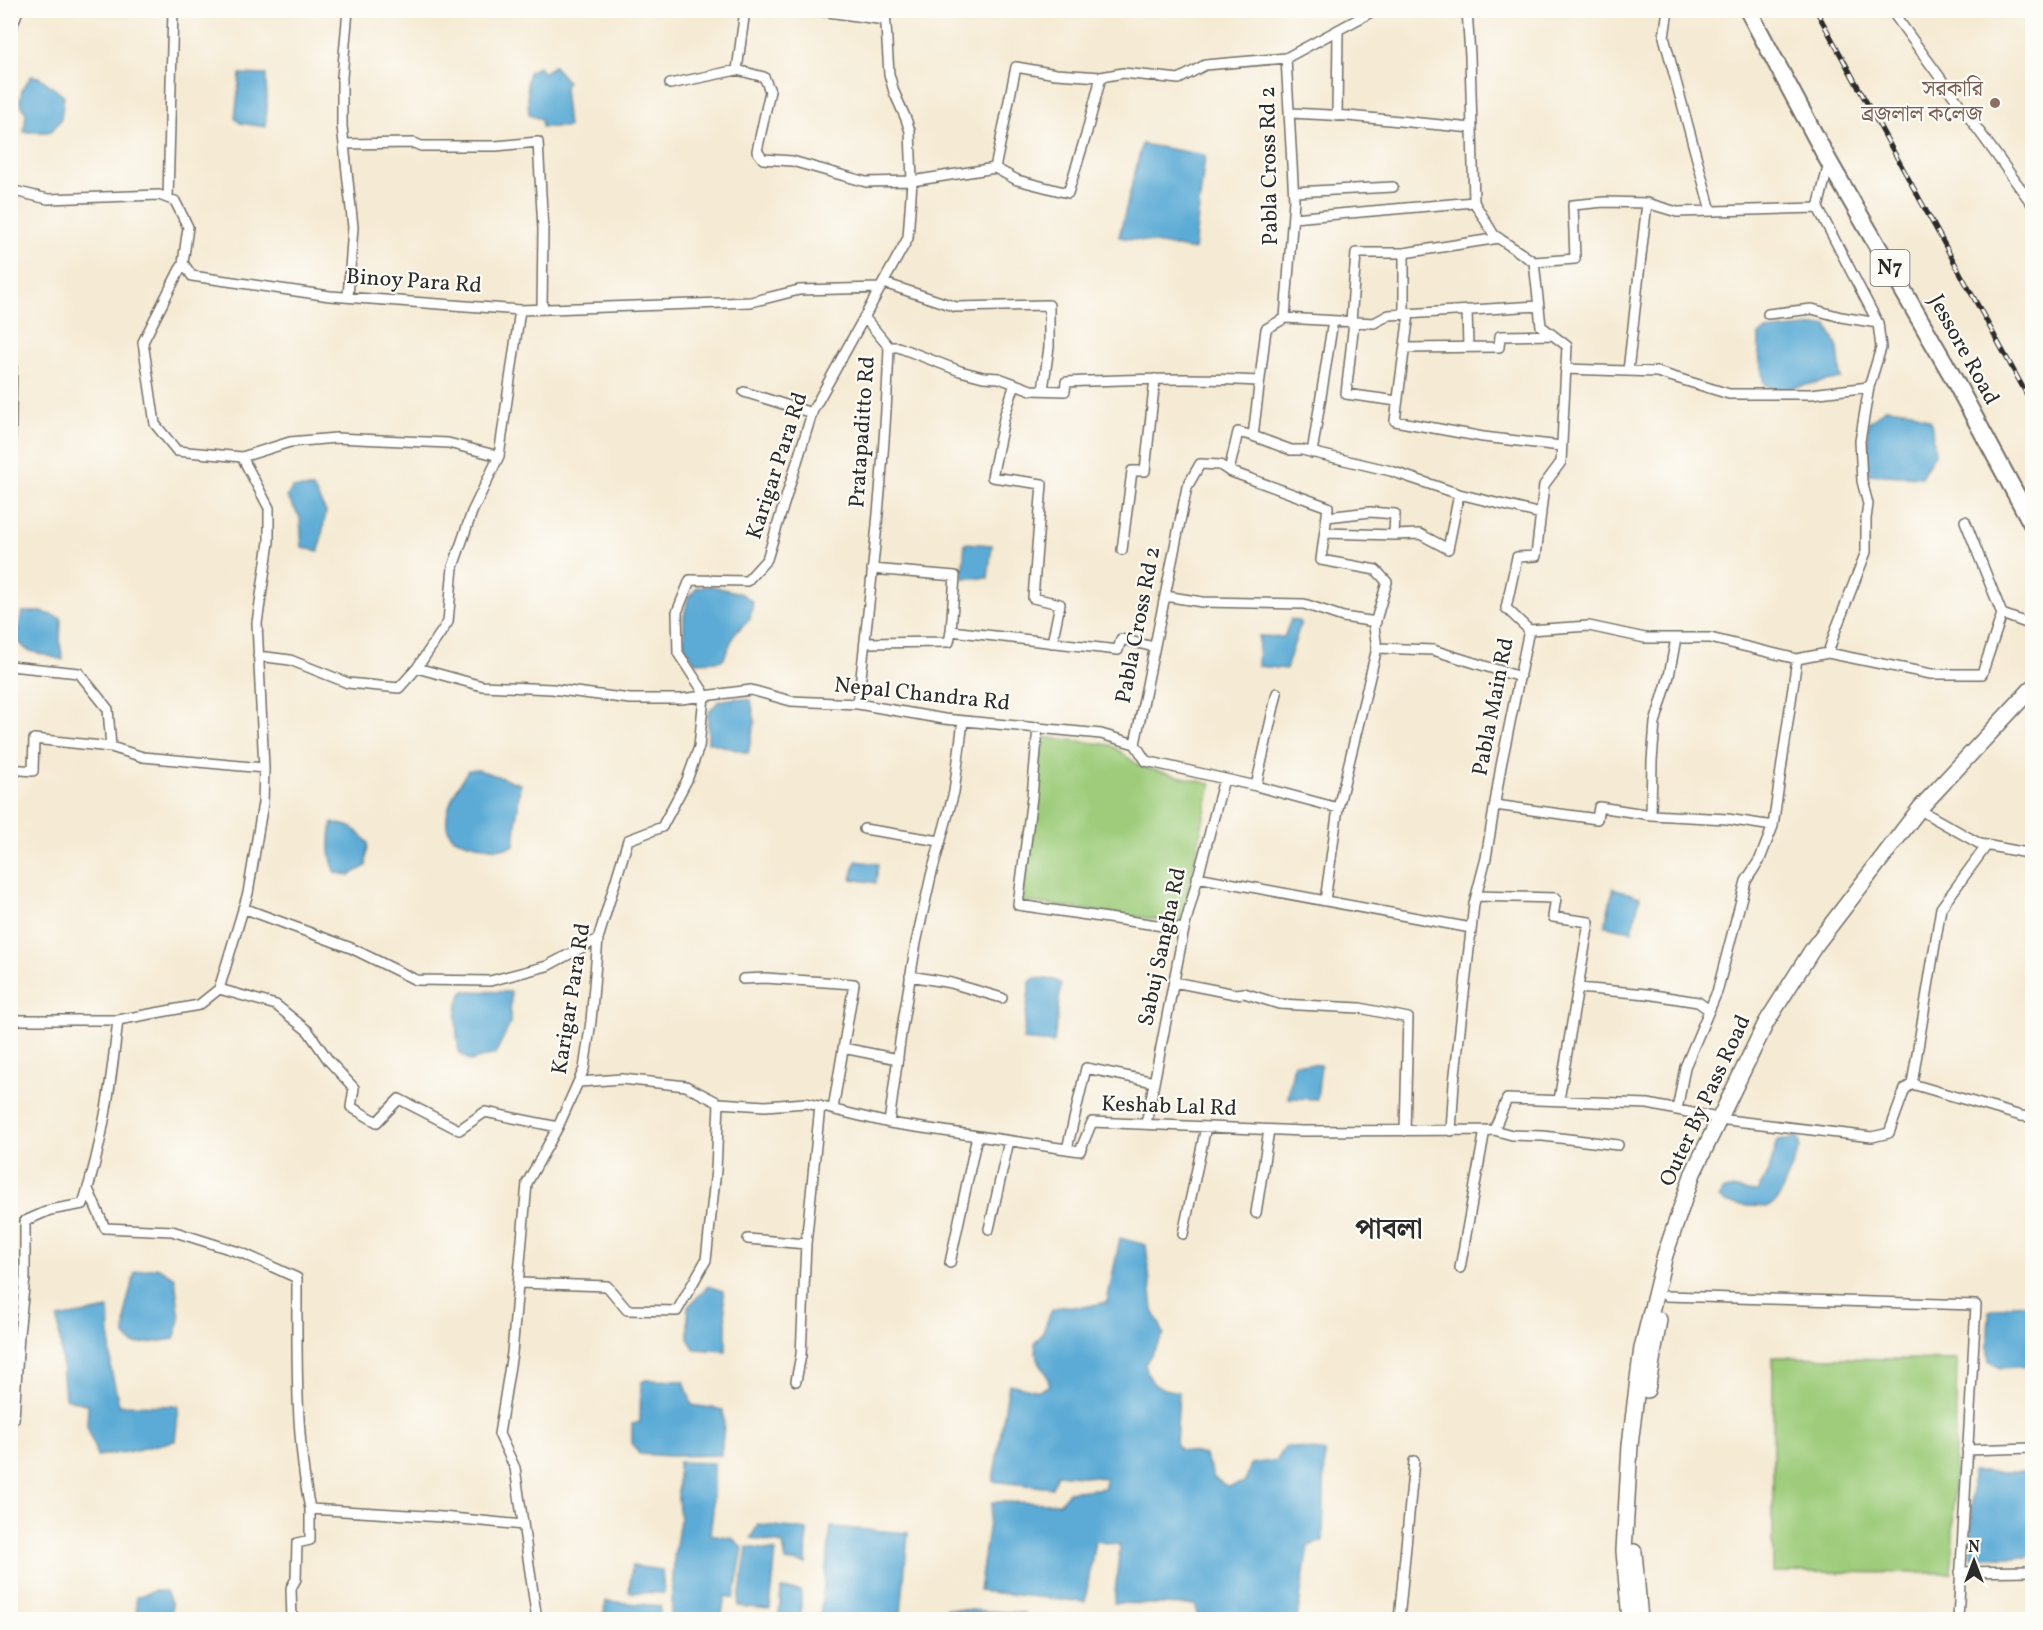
<svg xmlns="http://www.w3.org/2000/svg" width="2043" height="1630" viewBox="0 0 2043 1630" font-family="Vollkorn,'Noto Serif Bengali',serif">
  <style>
    .green { fill: #9ecc7a; stroke: #647c52; stroke-width: 1.5 }
    .water { fill: #5cabd6; stroke: #446b80; stroke-width: 1.5 }
    .lines { fill: none; stroke-linecap: round; stroke-linejoin: round }
    .minor-casing { stroke: #726e66; stroke-width: 12 }
    .primary-casing { stroke: #726e66; stroke-width: 18 }
    .trunk-casing { stroke: #726e66; stroke-width: 20 }
    .minor { stroke: #fff; stroke-width: 9 }
    .primary { stroke: #fff; stroke-width: 15 }
    .trunk { stroke: #fff; stroke-width: 16 }
    .rail-casing { stroke: #2b2b2b; stroke-width: 5 }
    .rail { stroke: #fdfcf7; stroke-width: 3; stroke-dasharray: 9; stroke-linecap: butt }
    .education-dot { fill: #8d6e63; stroke: #fdfcf7; stroke-width: 2 }
    .labels { text-anchor: middle; dominant-baseline: central; stroke-width: 4.5; stroke-linejoin: round; paint-order: stroke }
    .shield { fill: #fdfcf7; stroke: #6a6a68; stroke-width: 1.5 }
    .shield-label { font-size: 21px; font-weight: bold; fill: #2b2b2b }
    .education-label { font-size: 22px; fill: #785e54; stroke: #fdfcf7; text-anchor: end }
    .street-label { font-size: 22px; fill: #2b2b2b; stroke: #fdfcf7 }
    .district-label { font-size: 28px; font-weight: bold; fill: #2b2b2b; stroke: #fdfcf7 }
  </style>
  <rect width="100%" height="100%" fill="#fdfcf7"/>
  <filter id="ink" filterUnits="userSpaceOnUse"><feTurbulence type="fractalNoise" baseFrequency=".0167" numOctaves="2"/><feDisplacementMap in="SourceGraphic" scale="12" xChannelSelector="R" yChannelSelector="G"/><feConvolveMatrix kernelMatrix="1 2 1 2 8 2 1 2 1" color-interpolation-filters="sRGB"/></filter>
  <filter id="wash" filterUnits="userSpaceOnUse"><feTurbulence type="fractalNoise" baseFrequency=".008" numOctaves="4" result="noise"/><feDisplacementMap in="SourceGraphic" scale="24" xChannelSelector="R" yChannelSelector="G"/><feGaussianBlur stdDeviation="1.35" result="paint"/><feColorMatrix in="noise" values="0 0 0 0 0 0 0 0 0 0 0 0 0 0 0 0 0 1.4 0 .05"/><feComposite in="paint" operator="in"/></filter>
  <g filter="url(#wash)">
    <rect width="100%" height="100%" fill="#f5ead3"/>
    <!-- green -->
    <path class="green" d="M1043 737 1111 745 1141 767 1211 784 1181 923 1022 901Z
      M1773 1357 1957 1360 1952 1573 1773 1572Z"/>
    <!-- water -->
    <path class="water" d="M539 66 543 73 554 66 567 81 564 88 568 127H542L541 119 529 115 527 80 529 72Z
      M240 74 266 75 267 107 265 127 240 123 235 118Z
      M31 76 39 77 64 96 61 119 51 132H24L26 113 20 102 22 90Z
      M1142 144 1205 155 1194 250 1119 237Z
      M1827 325 1838 348 1841 378 1777 391 1764 384 1759 355V335L1765 331Z
      M1886 408 1912 411 1931 421 1935 453 1921 477 1866 474 1868 423Z
      M292 488H313L326 512 319 551 302 548 300 517 287 497Z
      M965 543 992 545 988 578H962Z
      M712 586 742 594 753 602 750 619 735 633 724 658 719 661 695 662 684 644V616L688 598 698 587Z
      M22 612H42L61 618 60 644 63 660 27 650 16 639Z
      M1291 619 1301 622 1286 669 1258 666 1259 636 1284 637Z
      M736 698 751 700 755 722 748 753 708 742V713L719 701Z
      M468 770H479L520 784 514 846C496 851 490 848 473 844 466 842 456 841 451 835 438 817 458 786 468 770Z
      M332 823C351 825 356 828 368 843L366 866 350 875 336 873C328 855 329 842 332 823Z
      M856 861 878 864 876 883 851 879Z
      M1613 888 1640 897 1632 931 1605 926Z
      M1035 978 1055 980 1061 984 1054 1043 1023 1040 1030 982Z
      M464 991 511 992 510 1024 495 1054 470 1061 459 1052C457 1032 452 1008 464 991Z
      M1294 1063 1321 1065 1317 1099 1288 1098Z
      M1795 1133 1800 1141V1148L1778 1200 1768 1207C1755 1206 1728 1207 1719 1198L1724 1190C1736 1186 1745 1192 1757 1192L1769 1170 1778 1141 1792 1139Z
      M1120 1238 1146 1245 1153 1310 1164 1334 1145 1364C1151 1388 1156 1387 1179 1392L1176 1445 1181 1450 1205 1455 1214 1478 1228 1487 1245 1482 1251 1464 1277 1460 1286 1446 1325 1452 1323 1541 1308 1546 1297 1619H1197L1196 1605 1114 1603 1120 1545 1095 1541 1085 1602 979 1591 992 1502 1060 1503 1068 1492 1105 1488 1106 1478 1057 1474 1052 1488 993 1481 1009 1384 1039 1391 1050 1385 1046 1373 1037 1359 1035 1343C1047 1330 1044 1325 1052 1310L1064 1306 1084 1307 1107 1302Z
      M157 1267 175 1278 180 1320 174 1339 149 1343 133 1344 125 1335 126 1306 135 1272Z
      M708 1286 723 1291 726 1320V1351L694 1349 688 1338V1307Z
      M2032 1304V1366L2001 1368 1989 1362C1986 1345 1989 1329 1989 1311L2010 1305Z
      M109 1309 111 1369 119 1405 179 1406 175 1441 127 1452 97 1456 87 1425 88 1405 65 1398 58 1318Z
      M645 1380 684 1381 692 1405 723 1410 724 1424 721 1455 671 1456 639 1454 632 1443V1424L640 1422 641 1383Z
      M678 1462 713 1463V1511L710 1534 732 1538 743 1548 734 1598 725 1596 721 1619H671L674 1558 680 1520 678 1499Z
      M1972 1472H2032V1557H1971Z
      M758 1524 807 1530 806 1564 786 1561 783 1544 751 1538Z
      M831 1527 908 1533 901 1614 921 1616 920 1619 834 1620 820 1618Z
      M747 1547 776 1551 770 1609 738 1606Z
      M632 1566 662 1570 664 1593 629 1592Z
      M781 1589 801 1591V1615H779Z
      M154 1591H166L172 1605 171 1619H137L136 1597Z
      M606 1601 660 1606 659 1619H603Z
      M946 1609 1025 1613 1024 1619 946 1620Z"/>
  </g>
  <g filter="url(#ink)">
    <g class="lines">
      <!-- minor casing -->
      <g class="minor-casing">
        <path id="minor" d="M348 10 342 77V126L353 227 348 297
          M814 10 885 20
          M1467 10 1470 56 1474 202 1494 235 1534 262
          M1668 10 1664 37 1711 211
          M1891 10 2032 204
          M10 33 18 10
          M737 70 764 77 770 91 757 151 763 159 792 161 866 182 912 181 995 168 1017 180 1068 193 1086 135 1101 77 1123 73 1179 79 1205 65 1286 58 1375 10
          M670 84 737 70 745 10
          M1291 113 1348 116 1472 128
          M1337 116 1338 30
          M344 144 414 143 421 146H496L538 142 543 229 542 309
          M995 168 1016 67 1056 74 1101 77
          M10 190 48 199 159 195 175 201 188 227 183 263 192 276 330 296 520 310 751 302 799 290 881 288
          M1294 192 1393 187
          M168 198 173 10
          M1293 218 1474 202
          M1404 253V314
          M1534 262 1575 259 1573 205 1604 202 1647 203 1677 212 1818 208
          M884 283 956 307 1049 305V347L1043 390
          M1467 310 1468 347
          M1409 314 1395 421 1483 437 1561 446
          M1768 314 1812 309 1841 317 1878 323
          M1285 318 1266 329 1253 436 1238 432 1229 471 1220 465 1200 464 1187 487 1135 744 1146 761 1256 786 1338 808 1377 648 1433 650 1520 677
          M1285 318 1294 200 1286 58
          M1285 318 1374 323 1389 315 1539 306
          M1351 322 1356 253H1404L1499 238
          M1354 322 1346 394 1397 401
          M889 347H898L960 371 983 377 999 378 1031 390 1065 391 1066 382C1131 379 1195 377 1259 381
          M1405 348 1499 347 1500 336 1553 335
          M10 357 12 358 10 468
          M1565 369 1657 372 1729 394H1811L1869 387
          M1628 371 1647 203
          M1015 384 1005 414 992 477 1042 484 1033 598 1060 604 1052 643
          M744 392 812 413
          M1253 436 1291 450H1302L1391 471 1459 494 1541 514
          M1312 453 1333 321
          M242 457 290 442 336 438 448 443 499 456
          M1229 471 1328 507 1321 560 1376 570 1387 582 1374 627 1377 648
          M1327 517 1370 512 1395 514 1394 535
          M1965 521 2002 614 2032 625
          M1325 533 1394 535 1420 534 1448 549 1459 494
          M1122 550 1132 471H1145L1155 379
          M872 569 955 576 951 631
          M1165 596 1202 602 1304 604 1343 617 1376 622
          M1529 630 1589 626 1645 638H1710L1797 659 1828 653 1931 674H1982L2002 614
          M1529 630 1506 608 1517 557 1536 556 1544 485 1561 462 1567 346 1541 326 1534 262
          M865 643 949 642 951 631 1118 650 1121 639 1154 647
          M1828 653 1836 629 1866 552V519L1868 504 1862 481 1860 441 1869 387 1881 348 1878 323 1818 208 1829 163
          M258 656 290 660 348 683 399 688 417 668 448 622 453 567 472 512 499 456 520 310
          M10 666 79 673 108 709 111 747 143 757 264 768
          M417 668 482 686 552 689 630 699H681L751 690 791 701 858 704 944 719 1101 734 1135 744
          M858 704C871 586 885 466 889 347L864 317
          M1038 727 1032 797 1018 905 1184 929
          M10 769 33 771 34 739 111 747
          M1256 786 1277 693
          M1495 805 1597 819 1599 807 1651 815 1727 819 1773 826
          M1927 814 1980 844 2032 854
          M1651 815 1652 761 1655 723 1669 676 1676 638
          M864 829 940 841
          M1197 877 1471 928
          M1476 896 1556 898 1553 917 1589 922 1559 1100
          M1325 901 1338 808
          M243 908 351 948 416 980 490 981 547 966 598 939
          M910 976 951 983 1002 998
          M743 979 765 978 854 984 833 1109
          M1174 982 1235 994 1244 993 1279 1004 1360 1008 1408 1018 1405 1131
          M1578 988 1647 994 1698 1002 1709 1010
          M219 989 276 1005 308 1031 329 1061 354 1088 351 1107 377 1122 399 1099 459 1130 485 1112 558 1127
          M10 1020H118L199 1005 219 989 248 893 263 803 264 768 257 623 269 542V508L242 457 177 451 155 424 143 342 183 263
          M843 1048 898 1059
          M579 1082 622 1079 686 1086 719 1103 765 1106 806 1103 889 1123 1080 1151 1092 1122 1303 1131 1494 1130 1507 1099 1648 1104 1727 1120 1872 1137 1889 1133 1905 1089 1912 1084 2021 1116 2032 1117
          M1912 1084 1941 908 1987 845
          M1677 1110 1685 1067 1717 992 1746 881 1760 859 1773 826 1797 659
          M889 1123 901 1034 916 943 931 876 954 792 963 721
          M1146 1124 1184 929 1224 779
          M1494 1130 1512 1135 1543 1136 1618 1145
          M1451 1131 1454 1083 1474 904 1486 858 1501 766 1529 630
          M1067 1149 1086 1068 1154 1082
          M88 1189 105 1228 172 1231 242 1253 297 1278C297 1355 295 1434 310 1509L442 1517 523 1525
          M1256 1213 1269 1130
          M989 1229 1009 1141
          M1183 1234 1206 1127
          M748 1239 806 1244 820 1106
          M950 1263 977 1136
          M1460 1268 1485 1130
          M518 1283 607 1286 627 1310 677 1311 706 1260 716 1170 719 1103
          M1666 1296 1976 1305 1958 1619 1956 1620
          M796 1381 801 1355 806 1244
          M14 1419 19 1334 25 1278V1221L50 1210 83 1204C103 1144 111 1083 118 1020
          M1967 1450 2032 1448
          M1960 1572 2032 1571
          M292 1620 291 1588 296 1579 297 1543 310 1540V1509
          M537 1620 515 1468 499 1434 512 1353 527 1183 558 1127 584 1069 591 1021 598 939 628 840 662 827 687 780 699 747 704 696 703 691 678 653 677 612 690 580 747 581 767 559 813 410 908 238 912 181 910 131 906 119 894 92 889 74 885 10
          M1399 1620 1414 1461"/>
      </g>
      <!-- primary casing -->
      <g class="primary-casing">
        <path id="primary" d="M1647 1390 1659 1320
          M1634 1552 1640 1620
          M1630 1620 1624 1551 1630 1445 1638 1379 1642 1348 1665 1255 1693 1173 1766 1023 1814 947 1921 807 2032 688"/>
      </g>
      <!-- trunk casing -->
      <g class="trunk-casing">
        <path id="trunk" d="M1748 10 1829 162 1950 372 2032 524"/>
      </g>
      <!-- minor -->
      <use href="#minor" class="minor"/>
      <!-- primary -->
      <use href="#primary" class="primary"/>
      <!-- trunk -->
      <use href="#trunk" class="trunk"/>
      <!-- rail casing -->
      <g class="rail-casing">
        <path id="rail" d="M1816 10 2032 404"/>
      </g>
      <!-- rail -->
      <use href="#rail" class="rail"/>
    </g>
  </g>
  <!-- markers -->
  <circle class="education-dot" cx="1995" cy="103" r="6"/>
  <g class="labels">
    <!-- shield labels -->
    <rect class="shield" x="1870.5" y="250" width="39" height="36" rx="4.5"/>
    <g class="shield-label">
      <text x="1890" y="268">N7</text>
    </g>
    <!-- education labels -->
    <g class="education-label">
      <text x="1983" y="90">সরকারি<tspan x="1983" dy="25">ব্রজলাল কলেজ</tspan></text>
    </g>
    <!-- street labels -->
    <g class="street-label">
      <text transform="translate(1270 166) rotate(-91)">Pabla Cross Rd 2</text>
      <text transform="translate(414 282) rotate(4)">Binoy Para Rd</text>
      <text transform="translate(1963 350) rotate(61)">Jessore Road</text>
      <text transform="translate(863 432) rotate(-86)">Pratapaditto Rd</text>
      <text transform="translate(778 466) rotate(-72)">Karigar Para Rd</text>
      <text transform="translate(1139 625) rotate(-79)">Pabla Cross Rd 2</text>
      <text transform="translate(922 695) rotate(6)">Nepal Chandra Rd</text>
      <text transform="translate(1494 707) rotate(-79)">Pabla Main Rd</text>
      <text transform="translate(1163 947) rotate(-78)">Sabuj Sangha Rd</text>
      <text transform="translate(572 999) rotate(-81)">Karigar Para Rd</text>
      <text transform="translate(1706 1101) rotate(-65)">Outer By Pass Road</text>
      <text transform="translate(1169 1107) rotate(2)">Keshab Lal Rd</text>
    </g>
    <!-- district labels -->
    <g class="district-label">
      <text x="1389" y="1230">পাবলা</text>
    </g>
  </g>
  <!-- margin -->
  <rect width="2043" height="1630" fill="none" stroke="#fdfcf7" stroke-width="36"/>
  <!-- north arrow -->
  <g transform="translate(1974 1561)" stroke="#fdfcf7" stroke-width="4.5" paint-order="stroke">
  <path d="M0-4.5L10 22L0 15L-10 22Z" fill="#2b2b2b"/>
  <text y="-9" font-size="16" font-weight="bold" text-anchor="middle" fill="#2b2b2b">N</text>
  </g>
</svg>
